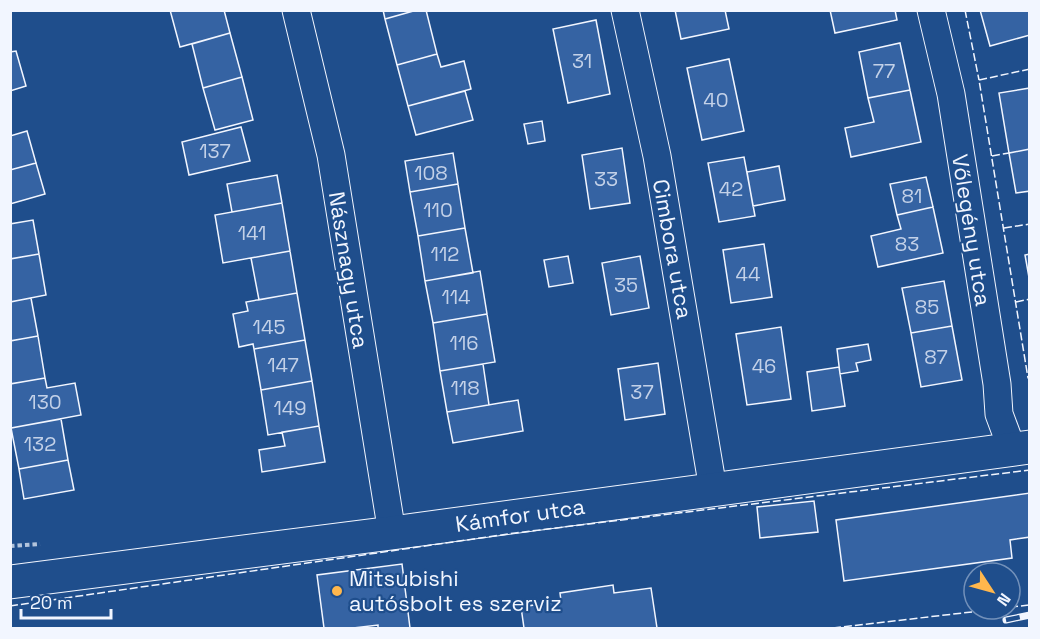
<svg xmlns="http://www.w3.org/2000/svg" width="1040" height="639" viewBox="0 0 1040 639" font-family="'Space Grotesk',sans-serif">
  <style>
    .building { fill: #3563a3; stroke: #f2f6ff; stroke-width: 1.5 }
    .lines { fill: none; stroke-linecap: round; stroke-linejoin: round }
    .minor-casing { stroke: #f2f6ff; stroke-width: 29 }
    .tertiary-casing { stroke: #f2f6ff; stroke-width: 35 }
    .path { stroke: #b3c4dc; stroke-width: 4; stroke-dasharray: 4.5 3; stroke-linecap: butt }
    .minor { stroke: #1f4e8c; stroke-width: 27 }
    .tertiary { stroke: #1f4e8c; stroke-width: 33 }
    .rail-casing { stroke: #f2f6ff; stroke-width: 7 }
    .rail { stroke: #1f4e8c; stroke-width: 4.5; stroke-dasharray: 14; stroke-linecap: butt }
    .fence { stroke: #f2f6ff; stroke-width: 1.5; stroke-dasharray: 8 3; stroke-linecap: butt }
    .poi-dot { fill: #ffb74d; stroke: #1f4e8c; stroke-width: 2 }
    .labels { text-anchor: middle; dominant-baseline: central; stroke-width: 4.5; stroke-linejoin: round; paint-order: stroke }
    .number-label { font-size: 20px; fill: #c3d1e8 }
    .street-label { font-size: 22px; fill: #f2f6ff; stroke: #1f4e8c }
    .poi-label { font-size: 22px; fill: #f2f6ff; stroke: #1f4e8c; text-anchor: start }
  </style>
  <rect width="100%" height="100%" fill="#1f4e8c"/>
  <!-- building -->
  <path class="building" d="M170 10H224L230 33 180 47Z
    M383 10H417L385 19Z
    M417 10H426L437 54 397 65 385 19Z
    M675 10H725L729 29 681 39Z
    M830 10H895L897 20 835 33Z
    M980 10H1030V35L990 46Z
    M596 20 610 94 568 103 553 29Z
    M230 33 242 77 203 88 192 44Z
    M900 43 910 90 868 98 859 52Z
    M16 51 26 86 10 91V52Z
    M437 54 441 67 464 61 471 89 408 106 397 65Z
    M729 59 744 131 702 140 687 68Z
    M242 77 253 120 215 130 203 88Z
    M1030 88V149L1009 153 999 93Z
    M910 90 921 142 851 157 845 128 874 122 868 98Z
    M465 91 473 120 416 135 408 106Z
    M542 121 545 141 528 144 524 124Z
    M241 127 250 161 189 175 182 142Z
    M27 131 36 163 10 170V136Z
    M622 148 630 203 590 209 582 155Z
    M1030 149V191L1016 193 1009 153Z
    M453 153 458 184 410 192 405 161Z
    M744 157 755 216 719 222 708 163Z
    M36 163 45 194 10 204V170Z
    M779 166 785 200 753 206 747 172Z
    M277 175 282 203 232 212 227 184Z
    M926 177 933 207 897 215 890 184Z
    M458 184 465 228 418 236 410 192Z
    M282 203 290 251 223 263 215 215Z
    M933 207 943 253 878 267 871 236 901 229 897 215Z
    M33 220 39 254 10 259V224Z
    M465 228 473 273 425 281 418 236Z
    M764 244 772 297 731 303 723 250Z
    M290 251 297 293 259 300 251 258Z
    M39 254 46 295 10 302V259Z
    M1030 254V283L1025 255Z
    M568 256 573 283 549 287 544 260Z
    M640 256 649 308 611 315 602 263Z
    M480 271 487 314 433 323 425 281Z
    M944 281 952 326 911 333 902 288Z
    M297 293 305 340 254 349 253 344 239 347 233 314 248 311 246 302Z
    M31 298 38 336 10 341V302Z
    M487 314 495 362 440 371 433 323Z
    M952 326 962 380 921 387 911 333Z
    M781 327 791 399 747 405 736 334Z
    M38 336 45 378 10 384V341Z
    M305 340 312 381 261 390 254 349Z
    M868 344 871 360 856 363 858 371 840 374 837 349Z
    M658 363 665 414 625 420 618 369Z
    M483 364 489 405 447 412 440 371Z
    M839 367 845 406 812 411 807 372Z
    M45 378 47 388 75 383 81 415 11 428 10 384Z
    M312 381 319 426 268 435 261 390Z
    M518 400 523 431 453 443 447 412Z
    M61 419 68 460 19 469 11 428Z
    M319 426 325 462 262 472 259 450 285 446 282 432Z
    M68 460 74 490 24 499 19 469Z
    M1030 493V537L1010 540 1012 558 844 581 836 520Z
    M814 501 818 532 760 538 757 507Z
    M402 564 410 628H378V625L353 628H324L317 575Z
    M613 585 614 593 651 588 657 628H524L521 607 561 601 560 593Z"/>
  <g class="lines">
    <!-- minor casing -->
    <g class="minor-casing">
      <path id="minor" d="M296 10 331 155 392 533
        M625 10 657 156 713 489
        M931 10 951 94 997 384 999 414 1012 449"/>
    </g>
    <!-- tertiary casing -->
    <g class="tertiary-casing">
      <path id="tertiary" d="M10 582 392 533 1030 447"/>
    </g>
    <!-- path -->
    <path class="path" d="M10 546 40 544"/>
    <!-- minor -->
    <use href="#minor" class="minor"/>
    <!-- tertiary -->
    <use href="#tertiary" class="tertiary"/>
    <!-- rail casing -->
    <g class="rail-casing">
      <path id="rail" d="M1006 620 1030 615"/>
    </g>
    <!-- rail -->
    <use href="#rail" class="rail"/>
    <!-- fence -->
    <path class="fence" d="M965 10 979 80
      M1030 69 979 80 1028 378H1030
      M992 156 1009 153
      M1004 228 1030 224
      M1016 302 1030 299
      M10 606 515 533 1030 470
      M1010 607 1030 605
      M833 628 997 609"/>
  </g>
  <!-- markers -->
  <circle class="poi-dot" cx="337" cy="591" r="6"/>
  <g class="labels">
    <!-- number labels -->
    <g class="number-label">
      <text x="582" y="61">31</text>
      <text x="884" y="71">77</text>
      <text x="716" y="100">40</text>
      <text x="215" y="151">137</text>
      <text x="431" y="173">108</text>
      <text x="606" y="179">33</text>
      <text x="731" y="189">42</text>
      <text x="912" y="196">81</text>
      <text x="438" y="210">110</text>
      <text x="252" y="233">141</text>
      <text x="907" y="244">83</text>
      <text x="445" y="254">112</text>
      <text x="748" y="274">44</text>
      <text x="626" y="285">35</text>
      <text x="456" y="297">114</text>
      <text x="927" y="307">85</text>
      <text x="269" y="327">145</text>
      <text x="464" y="343">116</text>
      <text x="936" y="357">87</text>
      <text x="283" y="365">147</text>
      <text x="764" y="366">46</text>
      <text x="465" y="388">118</text>
      <text x="642" y="392">37</text>
      <text x="45" y="402">130</text>
      <text x="290" y="408">149</text>
      <text x="40" y="444">132</text>
    </g>
    <!-- street labels -->
    <g class="street-label">
      <text transform="translate(972 230) rotate(81)">Vőlegény utca</text>
      <text transform="translate(673 249) rotate(80)">Cimbora utca</text>
      <text transform="translate(349 270) rotate(81)">Násznagy utca</text>
      <text transform="translate(520 515) rotate(-8)">Kámfor utca</text>
    </g>
    <!-- poi labels -->
    <g class="poi-label">
      <text x="349" y="578">Mitsubishi<tspan x="349" dy="25">autósbolt es szerviz</tspan></text>
    </g>
  </g>
  <!-- border -->
  <rect width="1040" height="639" fill="none" stroke="#f2f6ff" stroke-width="24"/>
  <!-- north arrow -->
  <g transform="translate(992 591) rotate(126)"><circle r="28" fill="#1f4e8c" stroke="#7391ba" stroke-width="1.5"/>
  <path d="M0-4.5L10 22L0 15L-10 22Z" fill="#ffb74d"/>
  <text y="-9" font-size="16" font-weight="bold" text-anchor="middle" fill="#f2f6ff">N</text>
  </g>
  <!-- scale -->
  <path d="M21 609v9h90v-9" fill="none" stroke="#f2f6ff" stroke-width="3"/>
  <text x="30" y="609" font-size="18" fill="#f2f6ff" stroke="#1f4e8c" stroke-width="4.5" paint-order="stroke">20 m</text>
</svg>
